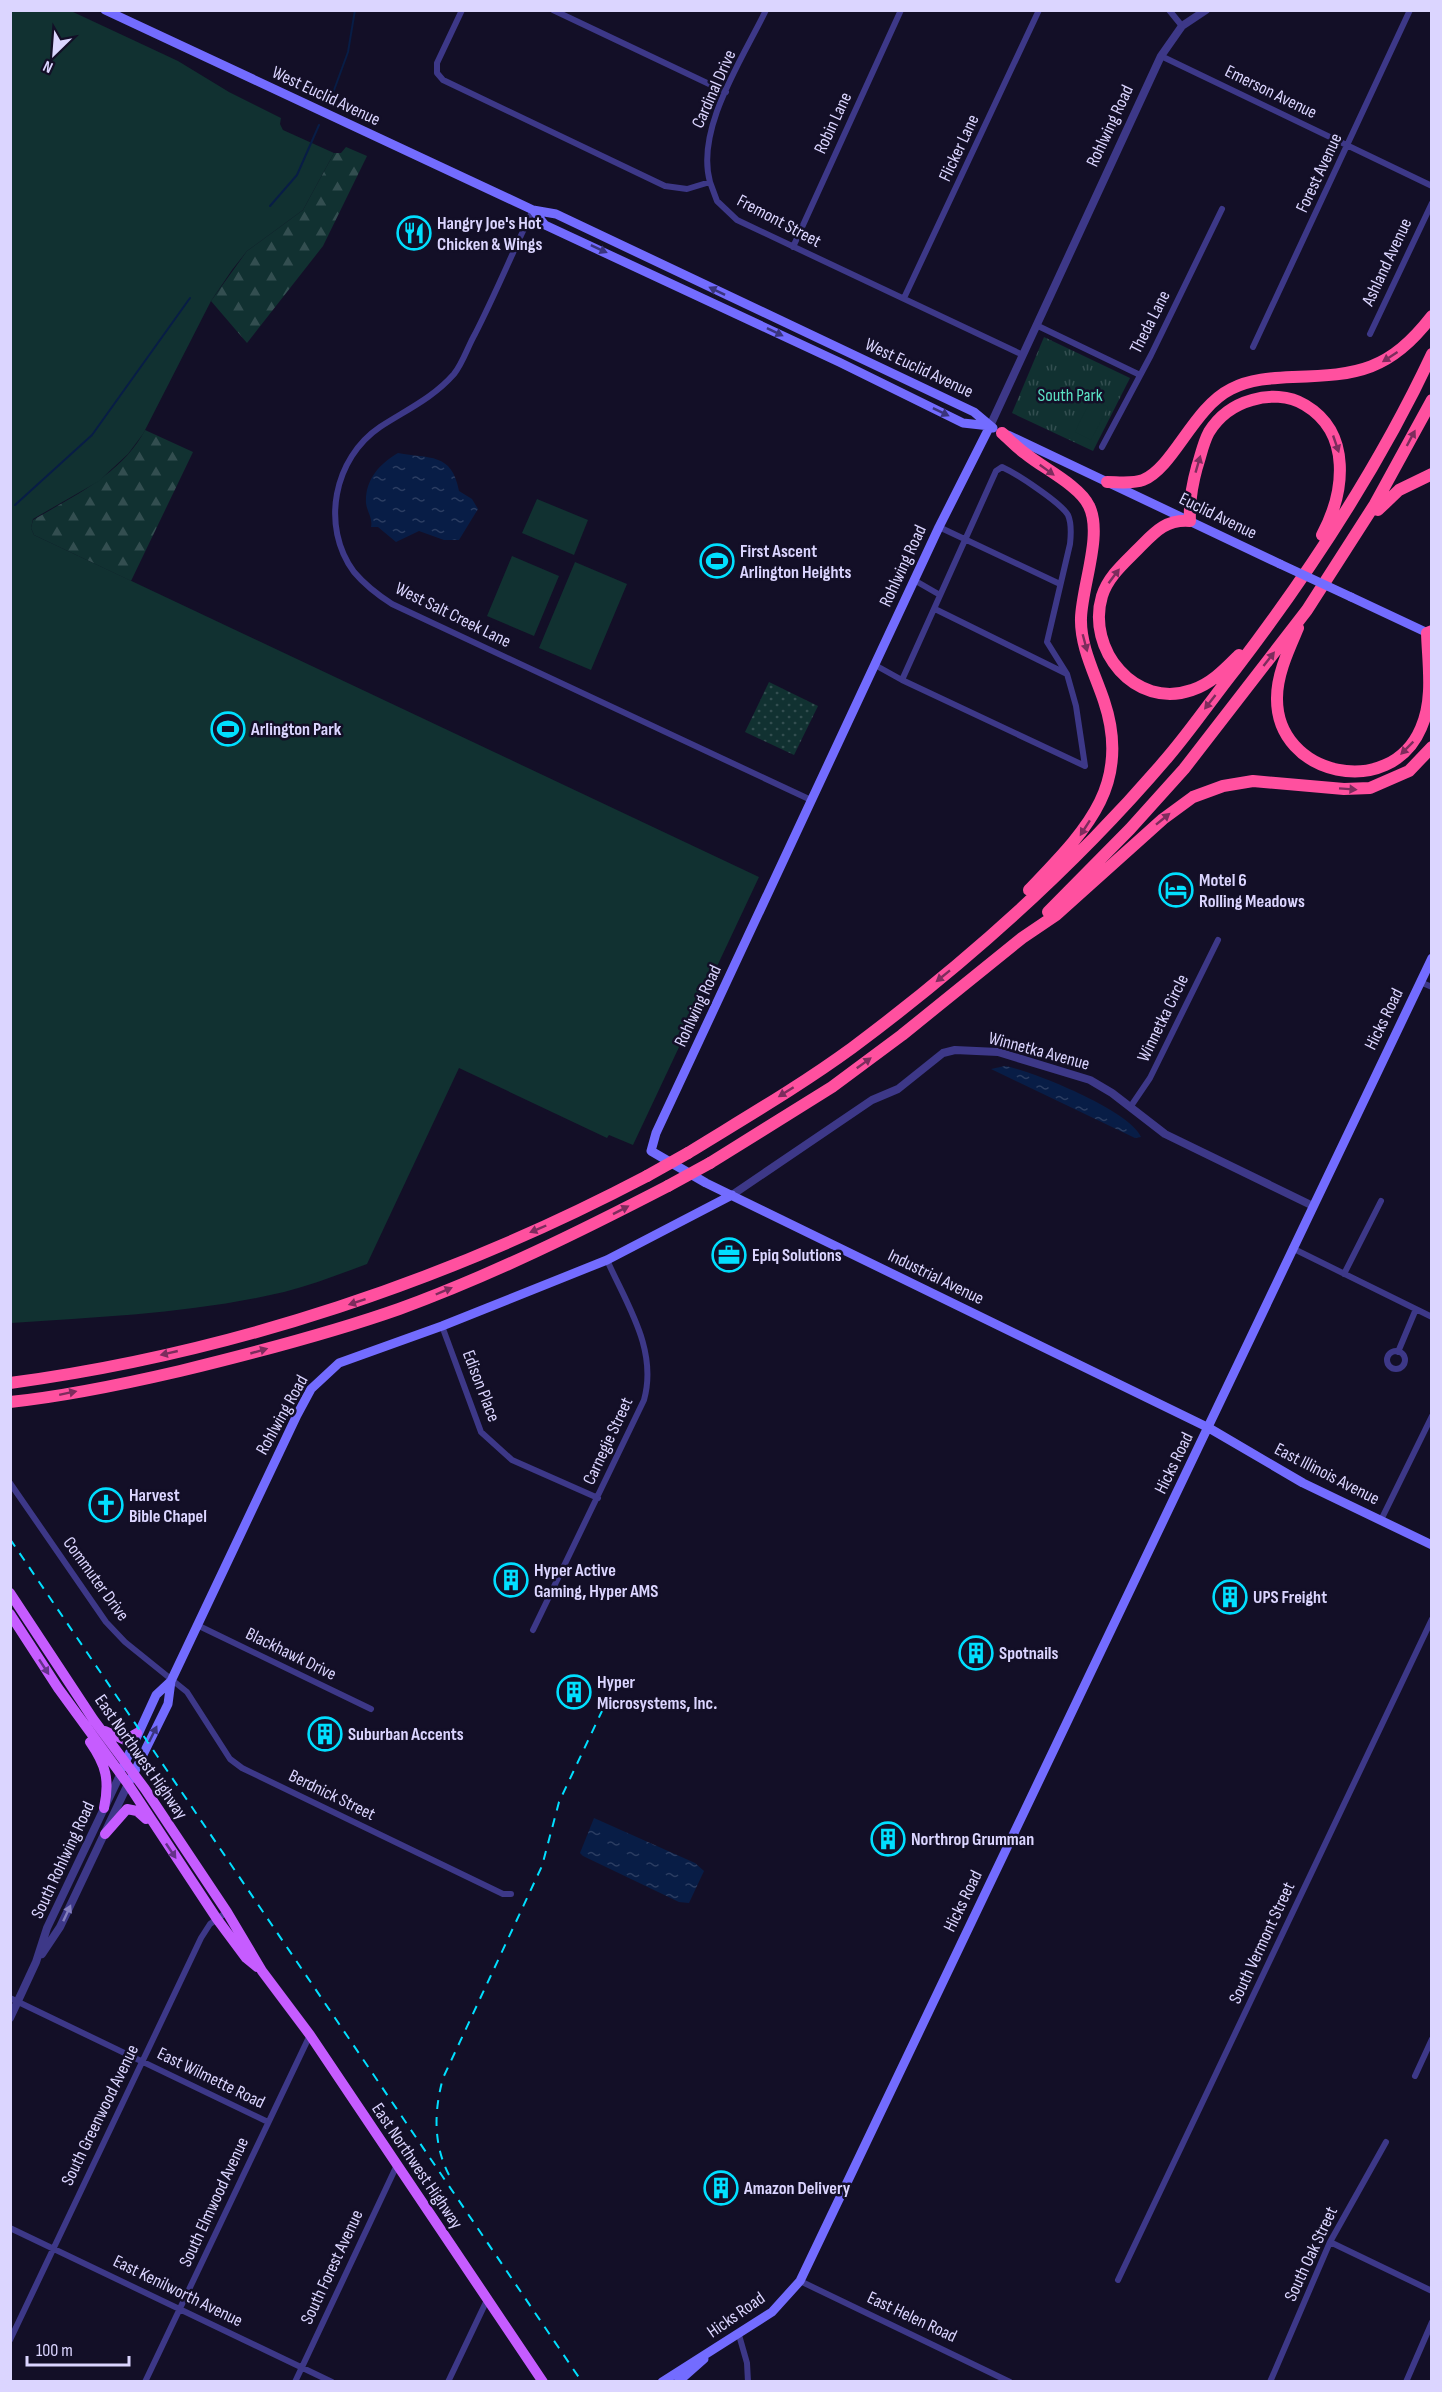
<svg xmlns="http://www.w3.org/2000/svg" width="1442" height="2392" viewBox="0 0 1442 2392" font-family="'Sofia Sans Condensed',sans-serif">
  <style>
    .grass { fill: url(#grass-dots) }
    .forest { fill: url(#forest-firs) }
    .park { fill: url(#park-tufts) }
    .pitch { fill: #113131 }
    .water { fill: url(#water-ripples) }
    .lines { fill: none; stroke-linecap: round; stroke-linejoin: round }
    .stream { stroke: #081d46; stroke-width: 2 }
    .minor { stroke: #3d3888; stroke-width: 6 }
    .tertiary { stroke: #3d3888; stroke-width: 8 }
    .secondary { stroke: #736cff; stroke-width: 9 }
    .primary { stroke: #c65cff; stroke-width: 10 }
    .motorway { stroke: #ff509f; stroke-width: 12 }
    .rail { stroke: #01dfff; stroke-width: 2; stroke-dasharray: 9 8; stroke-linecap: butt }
    .secondary-bridge { stroke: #736cff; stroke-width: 9 }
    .motorway-bridge { stroke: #ff509f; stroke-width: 12 }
    .oneway { fill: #39347d }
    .oneway2 { fill: #7d2c5d }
    .oneway3 { fill: #643288 }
    .oneway4 { fill: #847fbe }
    .labels { text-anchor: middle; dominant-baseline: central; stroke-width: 5; stroke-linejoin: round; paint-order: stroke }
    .street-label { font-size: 18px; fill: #dbd5ff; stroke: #130f27 }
    .poi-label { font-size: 18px; font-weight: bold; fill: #dbd5ff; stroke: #130f27; text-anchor: start }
    .park-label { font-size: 18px; fill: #5ce4c5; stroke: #130f27 }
  </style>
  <defs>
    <pattern id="grass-dots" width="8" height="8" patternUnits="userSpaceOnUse" patternTransform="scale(1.5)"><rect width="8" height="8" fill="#113131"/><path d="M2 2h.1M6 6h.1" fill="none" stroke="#334e50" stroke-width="1.8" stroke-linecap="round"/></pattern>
    <pattern id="forest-firs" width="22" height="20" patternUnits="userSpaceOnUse" patternTransform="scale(1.5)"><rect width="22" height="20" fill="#113131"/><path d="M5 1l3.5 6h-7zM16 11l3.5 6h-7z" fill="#334e50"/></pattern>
    <pattern id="park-tufts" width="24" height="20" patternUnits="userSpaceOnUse" patternTransform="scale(1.5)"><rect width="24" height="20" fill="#113131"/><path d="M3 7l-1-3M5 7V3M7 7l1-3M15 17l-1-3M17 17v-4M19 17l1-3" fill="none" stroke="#334e50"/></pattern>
    <pattern id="water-ripples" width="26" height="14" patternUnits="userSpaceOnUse" patternTransform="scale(1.5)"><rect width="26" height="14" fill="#081d46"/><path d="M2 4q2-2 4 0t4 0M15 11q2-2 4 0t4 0" fill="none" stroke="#2b3d62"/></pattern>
  </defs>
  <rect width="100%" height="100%" fill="#130f27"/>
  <!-- grass -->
  <path class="grass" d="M769 682 818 706 794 755 745 732Z"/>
  <!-- forest -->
  <path class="forest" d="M346 147 367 156 323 246 247 343 211 301 247 251 303 210 334 153H341Z
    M145 430 193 452 131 581 34 535 31 528 33 520C74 496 123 473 145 430Z"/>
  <!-- park -->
  <path class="park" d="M1044 337 1130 378 1093 451 1012 413Z"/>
  <!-- pitch -->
  <path class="pitch" d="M71 11 178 61 229 92 281 118 280 124 283 130 334 153 303 210 247 251 232 270 211 301 143 434 128 454 99 481 33 519 31 528 34 535 759 877 633 1145 609 1135 607 1138 459 1068 367 1264C340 1274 312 1285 284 1292 195 1313 102 1317 11 1323L10 11Z
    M1091 399 1108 407 1091 440 1075 432Z
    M537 499 588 520 574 555 522 533Z
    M512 556 559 576 534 636 487 616Z
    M575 562 627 584 591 670 539 648Z"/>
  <!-- water -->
  <path class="water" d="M398 453C429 459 452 452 459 491L472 499 478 509 459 540H444L419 531 396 542 378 527H371C373 518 367 512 366 503 365 480 379 464 398 453Z
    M1005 1066C1033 1071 1131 1111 1141 1137L1135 1138 991 1069Z
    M594 1818 695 1863 704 1871 689 1903 679 1902 583 1856 580 1853Z"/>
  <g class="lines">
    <!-- stream -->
    <path class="stream" d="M330 101 348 52 355 10
      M270 206 297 175 319 125
      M15 505 92 435 190 298"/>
    <!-- minor -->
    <path class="minor" d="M462 10 437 63V73L443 80 665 186 687 189 710 182 717 201 737 220 1023 355
      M553 10 726 92
      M1169 10 1182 26
      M1161 56 1432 186
      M710 182C695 129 743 58 766 10
      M533 210C513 251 496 293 475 334 468 346 463 363 454 374 433 398 406 410 380 427 334 458 320 526 354 572 365 585 378 595 392 604L811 800
      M793 247 901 10
      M904 298 1039 10
      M1036 325 1138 374
      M1370 334 1432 203
      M1253 347 1410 10
      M1102 447 1151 355 1222 209
      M939 527 1060 584
      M914 580 940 595
      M935 609 1067 674 1076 706 1085 766
      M875 665 902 680 1085 766
      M902 680 996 471 1002 467C1017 474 1060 502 1068 515 1072 524 1071 535 1070 544L1047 642 1067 674
      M1420 982 1432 987
      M1131 1106 1150 1078 1218 940
      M1292 1248 1432 1317
      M1344 1274 1381 1201
      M442 1326 481 1432 512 1460 598 1498
      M1387 1360a9 9 0 1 1 18 0a9 9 0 1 1-18 0Z
      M1398 1352 1416 1309
      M10 1483 106 1622 125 1642 187 1692 230 1759 242 1768 503 1894H511
      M1381 1520 1432 1416
      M197 1625 371 1709
      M533 1630 644 1400C658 1350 627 1305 607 1260
      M10 1998 268 2122
      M1415 2076 1432 2039
      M10 2228 332 2382
      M1330 2242 1432 2291
      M1118 2280 1432 1619
      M800 2281 1010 2382
      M739 2335 747 2363 748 2382
      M10 2340 201 1938 210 1924 227 1912
      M145 2382 310 2035
      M295 2382 397 2165
      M448 2382 487 2300
      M1270 2382 1330 2242 1386 2142
      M1406 2382 1432 2322"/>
    <!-- tertiary -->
    <path class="tertiary" d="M990 426 1161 56 1182 26 1206 10
      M732 1195 872 1100 898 1089 943 1053 955 1050 998 1052 1090 1080 1112 1093 1165 1134 1313 1206
      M42 1954 60 1927 128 1784
      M10 2018 36 1962 47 1928 121 1773"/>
    <!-- secondary -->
    <path class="secondary" d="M105 10 533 210 556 214 974 412 993 428
      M533 210 545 225 839 362 963 423 990 426
      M990 426 939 527 656 1133 651 1151 706 1183 1209 1428 1303 1483 1432 1545
      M1008 435 1280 564
      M1351 597 1432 635
      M123 1767 156 1695 171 1681
      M131 1779 168 1704 171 1681 297 1415 311 1389 339 1363 442 1326 607 1260 732 1195
      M662 2382 772 2312 800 2281 1432 958
      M678 2382 704 2359"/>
    <!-- primary -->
    <path class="primary" d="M10 1593 93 1719 145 1789 227 1912 262 1971 310 2035 543 2382
      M10 1614 58 1688 128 1784 217 1919 246 1958 257 1967
      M105 1731 125 1740 137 1733
      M90 1742C106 1765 110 1780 104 1808
      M105 1834 127 1809 137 1811 146 1819"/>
    <!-- motorway -->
    <path class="motorway" d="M1002 433C1010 440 1017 448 1026 454 1043 468 1080 486 1089 506 1103 534 1082 586 1081 618 1080 646 1095 674 1104 701 1133 787 1083 833 1029 890
      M1107 482C1118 482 1133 484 1143 480 1174 467 1193 408 1231 389 1250 379 1272 378 1293 377 1359 375 1389 371 1432 316
      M1378 510 1399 490 1432 474
      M1298 628C1289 649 1277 674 1277 698 1276 776 1390 801 1421 728 1434 699 1428 664 1427 633L1432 631
      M1239 655C1225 669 1211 684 1192 690 1135 710 1086 649 1102 596 1108 577 1123 564 1137 550 1154 533 1165 519 1190 521 1189 502 1192 485 1197 467 1201 455 1203 443 1209 432 1219 416 1234 405 1252 400 1268 395 1289 395 1305 405 1352 433 1345 492 1322 535
      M1048 912 1130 829 1184 769 1307 610 1375 504 1432 400
      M688 1153C743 1119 800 1086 852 1048 966 963 1074 867 1167 758 1191 730 1212 699 1235 670 1310 572 1379 467 1432 354
      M710 1163 832 1087 902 1035 1022 938 1056 915 1163 819 1193 797 1223 786 1253 781 1344 789 1370 788 1409 771 1432 747
      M10 1383C233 1353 449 1280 647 1176
      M10 1402C68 1396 124 1384 180 1371 254 1353 328 1334 399 1309 492 1275 581 1231 668 1186"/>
    <!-- rail -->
    <path class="rail" d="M10 1539 582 2382
      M449 2175C433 2144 434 2111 443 2078L542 1866 559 1802 602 1711"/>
    <!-- secondary-bridge -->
    <path class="secondary-bridge" d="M1280 564 1351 597"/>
    <!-- motorway-bridge -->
    <path class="motorway-bridge" d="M647 1176 688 1153
      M668 1186 710 1163"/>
  </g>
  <!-- one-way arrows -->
  <defs><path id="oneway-solid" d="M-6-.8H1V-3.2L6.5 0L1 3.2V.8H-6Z" transform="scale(1.5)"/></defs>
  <g class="oneway">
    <use href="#oneway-solid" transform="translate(599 249) rotate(25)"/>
    <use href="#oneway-solid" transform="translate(717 291) rotate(-154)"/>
    <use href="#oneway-solid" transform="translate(775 332) rotate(26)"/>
    <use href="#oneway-solid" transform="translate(941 412) rotate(26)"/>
    <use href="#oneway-solid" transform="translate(153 1734) rotate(-64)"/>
  </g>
  <g class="oneway2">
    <use href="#oneway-solid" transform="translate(1390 357) rotate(147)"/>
    <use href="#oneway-solid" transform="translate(1411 438) rotate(-62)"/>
    <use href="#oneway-solid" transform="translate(1336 444) rotate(71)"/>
    <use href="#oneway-solid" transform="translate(1198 464) rotate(-74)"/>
    <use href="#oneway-solid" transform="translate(1047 470) rotate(36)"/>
    <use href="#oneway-solid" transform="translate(1114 576) rotate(-53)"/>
    <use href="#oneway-solid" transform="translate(1085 643) rotate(75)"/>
    <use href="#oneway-solid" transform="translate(1269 659) rotate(-52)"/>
    <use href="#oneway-solid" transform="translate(1210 702) rotate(128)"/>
    <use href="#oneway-solid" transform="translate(1407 748) rotate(135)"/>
    <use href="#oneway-solid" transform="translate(1348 789) rotate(4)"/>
    <use href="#oneway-solid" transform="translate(1163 819) rotate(-39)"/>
    <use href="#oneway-solid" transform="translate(1085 828) rotate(123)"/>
    <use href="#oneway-solid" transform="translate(943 976) rotate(141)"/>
    <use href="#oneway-solid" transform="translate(864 1063) rotate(-36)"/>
    <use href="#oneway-solid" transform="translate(786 1092) rotate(148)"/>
    <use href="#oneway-solid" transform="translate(621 1210) rotate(-27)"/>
    <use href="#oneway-solid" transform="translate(538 1229) rotate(157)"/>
    <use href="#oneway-solid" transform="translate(444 1291) rotate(-23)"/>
    <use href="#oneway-solid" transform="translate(357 1302) rotate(162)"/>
    <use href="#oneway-solid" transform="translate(259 1351) rotate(-16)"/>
    <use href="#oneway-solid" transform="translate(169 1353) rotate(167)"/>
    <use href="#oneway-solid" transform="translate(68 1393) rotate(-12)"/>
  </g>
  <g class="oneway3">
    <use href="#oneway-solid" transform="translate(44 1667) rotate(57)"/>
    <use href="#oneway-solid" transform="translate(171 1851) rotate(56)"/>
  </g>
  <use class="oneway4" href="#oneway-solid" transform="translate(67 1913) rotate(-65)"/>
  <!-- icons -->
  <defs>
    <g id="restaurant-ring" transform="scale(1.725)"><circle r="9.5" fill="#130f27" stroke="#01dfff" stroke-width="1.5"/><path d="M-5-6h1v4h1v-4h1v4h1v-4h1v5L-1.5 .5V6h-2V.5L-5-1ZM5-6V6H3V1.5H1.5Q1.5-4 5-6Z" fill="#01dfff"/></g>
    <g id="stadium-ring" transform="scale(1.725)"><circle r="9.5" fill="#130f27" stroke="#01dfff" stroke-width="1.5"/><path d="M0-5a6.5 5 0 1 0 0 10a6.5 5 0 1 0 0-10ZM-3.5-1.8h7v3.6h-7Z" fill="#01dfff"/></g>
    <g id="hotel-ring" transform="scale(1.725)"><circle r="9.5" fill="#130f27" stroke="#01dfff" stroke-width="1.5"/><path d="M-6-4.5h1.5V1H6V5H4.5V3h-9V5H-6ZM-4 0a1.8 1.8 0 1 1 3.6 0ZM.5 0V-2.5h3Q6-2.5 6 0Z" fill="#01dfff"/></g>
    <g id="office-ring" transform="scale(1.725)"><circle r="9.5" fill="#130f27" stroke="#01dfff" stroke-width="1.5"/><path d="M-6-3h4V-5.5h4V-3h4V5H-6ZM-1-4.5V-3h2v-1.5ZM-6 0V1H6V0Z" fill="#01dfff"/></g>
    <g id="church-ring" transform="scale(1.725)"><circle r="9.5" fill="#130f27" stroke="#01dfff" stroke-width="1.5"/><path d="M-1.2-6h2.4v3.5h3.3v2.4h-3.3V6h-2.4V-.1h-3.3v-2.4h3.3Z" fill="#01dfff"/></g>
    <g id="building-ring" transform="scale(1.725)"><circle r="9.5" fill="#130f27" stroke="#01dfff" stroke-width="1.5"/><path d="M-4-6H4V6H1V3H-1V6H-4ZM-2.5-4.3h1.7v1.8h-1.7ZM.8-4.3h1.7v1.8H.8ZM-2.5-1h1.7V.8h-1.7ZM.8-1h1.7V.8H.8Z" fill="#01dfff"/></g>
  </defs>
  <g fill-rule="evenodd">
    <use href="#restaurant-ring" x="414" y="233"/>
    <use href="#stadium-ring" x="717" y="561"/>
    <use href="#stadium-ring" x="228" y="729"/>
    <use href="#hotel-ring" x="1176" y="890"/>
    <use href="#office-ring" x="729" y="1255"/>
    <use href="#church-ring" x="106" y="1505"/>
    <use href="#building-ring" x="511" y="1580"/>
    <use href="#building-ring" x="1230" y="1597"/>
    <use href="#building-ring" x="976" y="1653"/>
    <use href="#building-ring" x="574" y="1692"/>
    <use href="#building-ring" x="325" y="1734"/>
    <use href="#building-ring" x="888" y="1839"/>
    <use href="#building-ring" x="721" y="2188"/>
  </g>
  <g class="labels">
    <!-- street labels -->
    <g class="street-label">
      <text transform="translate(714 89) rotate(-66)">Cardinal Drive</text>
      <text transform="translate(1271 92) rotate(26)">Emerson Avenue</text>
      <text transform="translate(326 96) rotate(25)">West Euclid Avenue</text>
      <text transform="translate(833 123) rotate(-65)">Robin Lane</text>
      <text transform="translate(1110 126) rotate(-65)">Rohlwing Road</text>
      <text transform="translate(959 148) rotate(-65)">Flicker Lane</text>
      <text transform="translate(1319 173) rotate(-65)">Forest Avenue</text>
      <text transform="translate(779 221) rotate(28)">Fremont Street</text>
      <text transform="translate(1387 262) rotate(-65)">Ashland Avenue</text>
      <text transform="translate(1150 322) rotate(-63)">Theda Lane</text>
      <text transform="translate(919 368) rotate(25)">West Euclid Avenue</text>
      <text transform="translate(1218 516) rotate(26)">Euclid Avenue</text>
      <text transform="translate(903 566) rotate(-65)">Rohlwing Road</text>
      <text transform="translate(453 615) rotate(26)">West Salt Creek Lane</text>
      <text transform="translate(698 1006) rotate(-65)">Rohlwing Road</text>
      <text transform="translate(1163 1018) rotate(-64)">Winnetka Circle</text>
      <text transform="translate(1384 1019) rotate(-64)">Hicks Road</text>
      <text transform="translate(1039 1051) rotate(15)">Winnetka Avenue</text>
      <text transform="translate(936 1277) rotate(26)">Industrial Avenue</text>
      <text transform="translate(481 1386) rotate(69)">Edison Place</text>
      <text transform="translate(282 1415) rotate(-61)">Rohlwing Road</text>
      <text transform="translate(608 1441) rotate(-65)">Carnegie Street</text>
      <text transform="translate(1174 1463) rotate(-64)">Hicks Road</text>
      <text transform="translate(1327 1474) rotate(27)">East Illinois Avenue</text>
      <text transform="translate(96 1579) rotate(54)">Commuter Drive</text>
      <text transform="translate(291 1654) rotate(26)">Blackhawk Drive</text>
      <text transform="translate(141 1757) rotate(55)">East Northwest Highway</text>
      <text transform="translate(332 1795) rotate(26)">Berdnick Street</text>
      <text transform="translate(63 1860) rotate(-65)">South Rohlwing Road</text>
      <text transform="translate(963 1901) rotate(-64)">Hicks Road</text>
      <text transform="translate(1262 1943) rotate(-65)">South Vermont Street</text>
      <text transform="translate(211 2078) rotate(26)">East Wilmette Road</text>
      <text transform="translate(100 2115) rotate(-64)">South Greenwood Avenue</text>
      <text transform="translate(417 2166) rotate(56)">East Northwest Highway</text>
      <text transform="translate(214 2202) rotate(-65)">South Elmwood Avenue</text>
      <text transform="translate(1311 2254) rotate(-65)">South Oak Street</text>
      <text transform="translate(332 2267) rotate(-65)">South Forest Avenue</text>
      <text transform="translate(178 2291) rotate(26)">East Kenilworth Avenue</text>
      <text transform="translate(736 2315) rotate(-35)">Hicks Road</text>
      <text transform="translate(912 2317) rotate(25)">East Helen Road</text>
    </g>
    <!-- poi labels -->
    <g class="poi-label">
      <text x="437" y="223">Hangry Joe's Hot<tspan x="437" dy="21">Chicken &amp; Wings</tspan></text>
      <text x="740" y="551">First Ascent<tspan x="740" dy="21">Arlington Heights</tspan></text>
      <text x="251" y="729">Arlington Park</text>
      <text x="1199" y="880">Motel 6<tspan x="1199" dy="21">Rolling Meadows</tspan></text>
      <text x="752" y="1255">Epiq Solutions</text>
      <text x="129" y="1495">Harvest<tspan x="129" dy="21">Bible Chapel</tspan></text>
      <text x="534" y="1570">Hyper Active<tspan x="534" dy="21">Gaming, Hyper AMS</tspan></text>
      <text x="1253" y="1597">UPS Freight</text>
      <text x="999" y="1653">Spotnails</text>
      <text x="597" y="1682">Hyper<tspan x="597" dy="21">Microsystems, Inc.</tspan></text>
      <text x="348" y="1734">Suburban Accents</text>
      <text x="911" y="1839">Northrop Grumman</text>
      <text x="744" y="2188">Amazon Delivery</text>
    </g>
    <!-- park labels -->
    <g class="park-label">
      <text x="1070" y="395">South Park</text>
    </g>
  </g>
  <!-- border -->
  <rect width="1442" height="2392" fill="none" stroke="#dbd5ff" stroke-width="24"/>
  <!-- north arrow -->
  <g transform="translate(54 54) rotate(205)" stroke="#130f27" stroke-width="4.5" paint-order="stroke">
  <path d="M0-4.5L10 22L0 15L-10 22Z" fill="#dbd5ff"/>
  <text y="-9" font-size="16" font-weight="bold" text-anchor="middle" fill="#dbd5ff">N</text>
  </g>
  <!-- scale -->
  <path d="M27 2356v9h102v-9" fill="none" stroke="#dbd5ff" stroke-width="3"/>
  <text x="36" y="2356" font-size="18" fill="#dbd5ff" stroke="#130f27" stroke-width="4.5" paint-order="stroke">100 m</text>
</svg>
